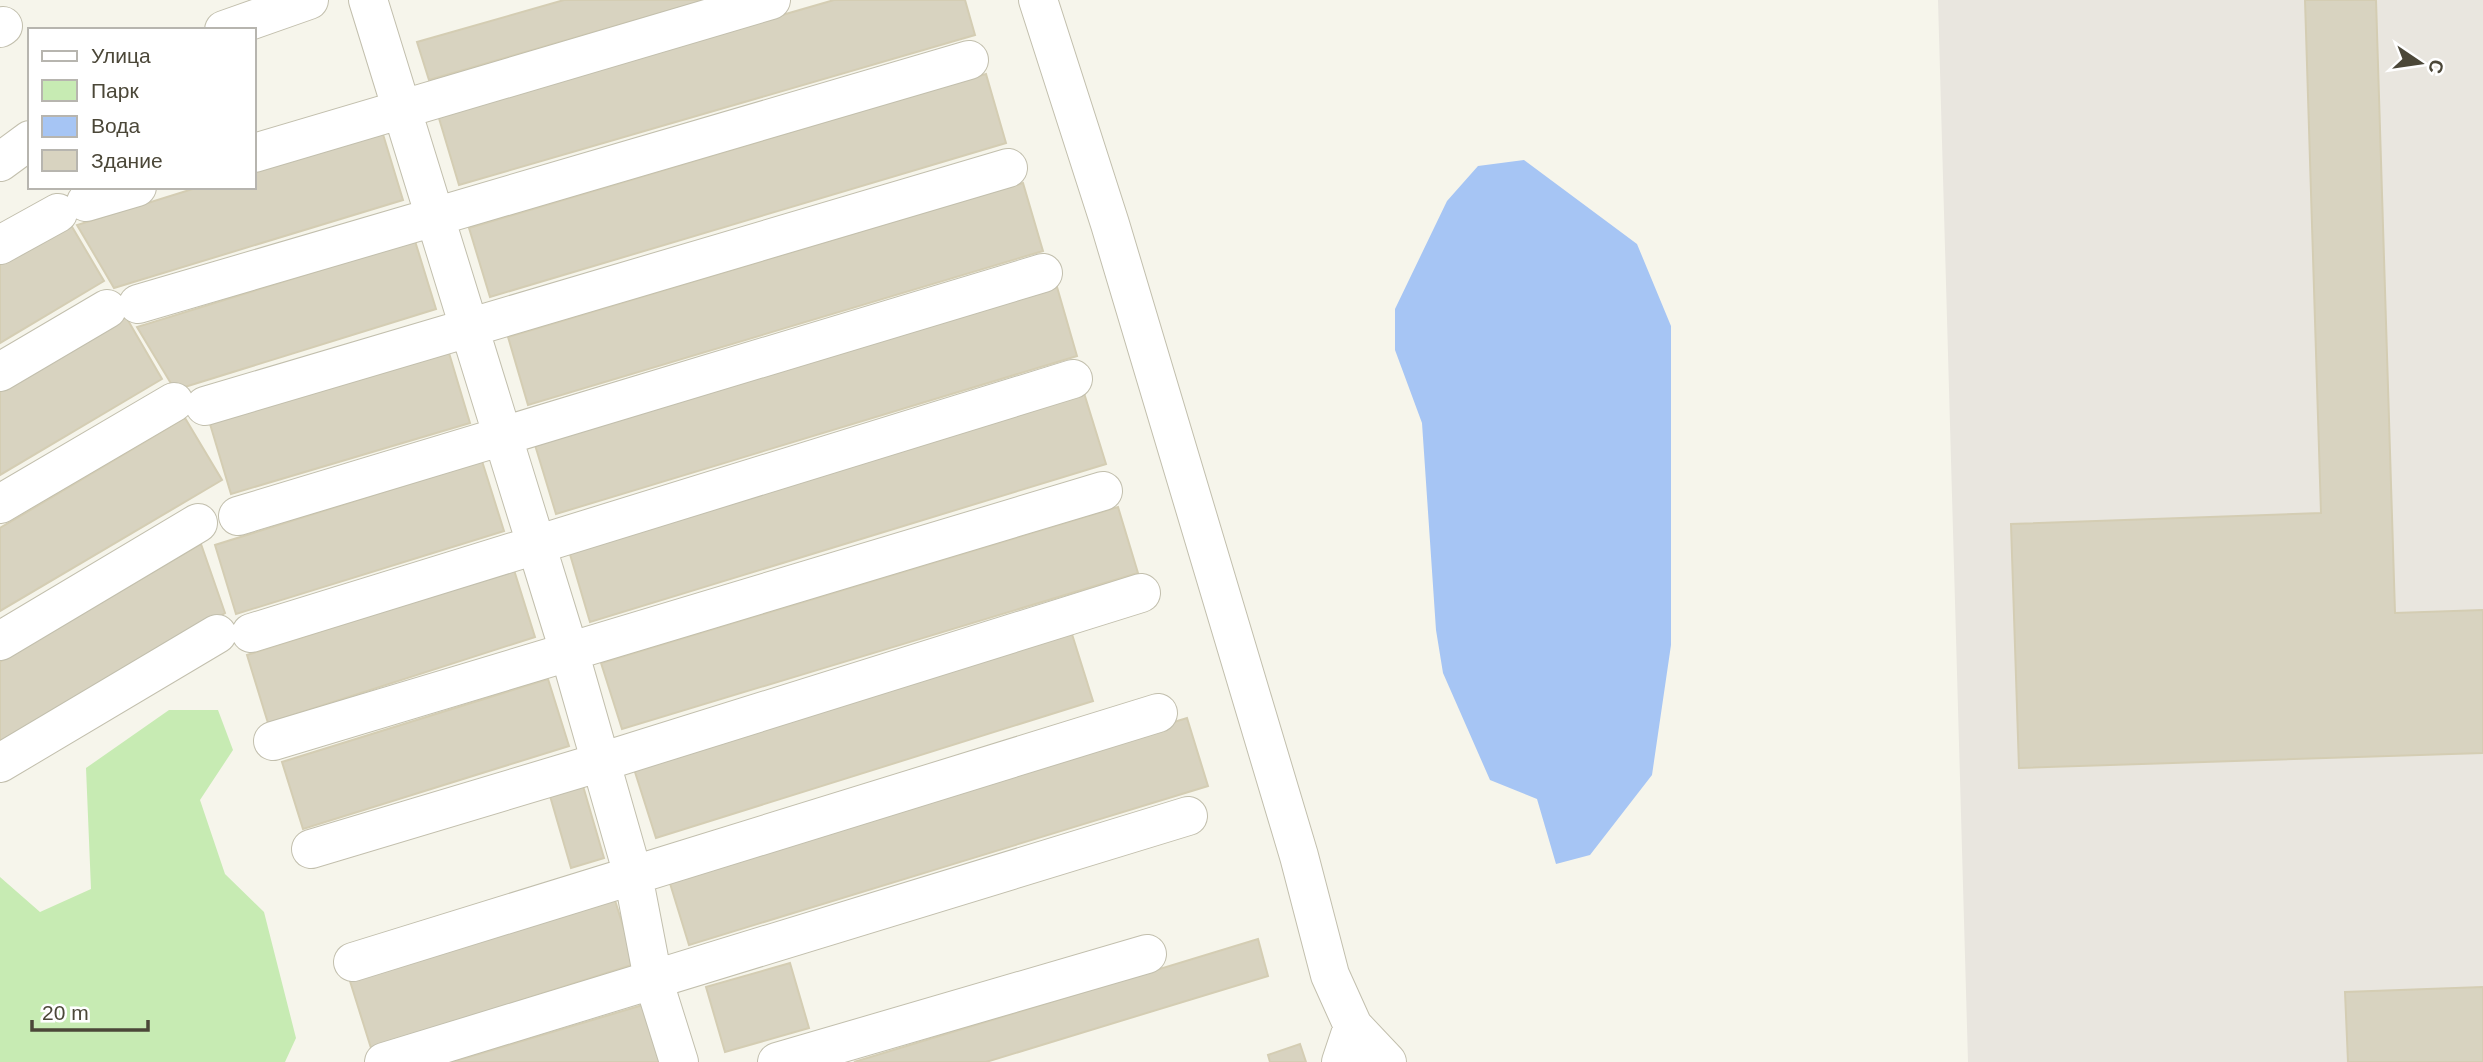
<svg xmlns="http://www.w3.org/2000/svg" width="2483" height="1062" viewBox="0 0 2483 1062" font-family="Arial,sans-serif">
  <style>
    .industrial { fill: #e9e6df }
    .green { fill: #c7ebb3 }
    .water { fill: #a6c5f4 }
    .building { fill: #d8d3c0; stroke: #d4cdb3; stroke-width: 2 }
    .lines { fill: none; stroke-linecap: round; stroke-linejoin: round }
    .minor-casing { stroke: #c2bfad; stroke-width: 40 }
    .minor { stroke: #fff; stroke-width: 38 }
  </style>
  <rect width="100%" height="100%" fill="#f6f5eb"/>
  <!-- industrial -->
  <path class="industrial" d="M1938 0H2483V1062H1968Z"/>
  <!-- green -->
  <path class="green" d="M169 710H218L233 750 200 800 225 874 264 912 296 1038 285 1062H0V877L40 912 91 889 86 768Z"/>
  <!-- water -->
  <path class="water" d="M1524 160 1637 244 1671 326V645L1652 775 1590 855 1556 864 1537 799 1490 780 1443 673 1436 630 1422 423 1395 350V309L1447 201 1478 166Z"/>
  <!-- building -->
  <path class="building" d="M564 0H705L429 80 417 42Z
    M834 0H965L975 35 459 185 438 115Z
    M2305 0H2376L2395 613 2483 610V753L2019 768 2011 524 2321 513Z
    M986 74 1006 143 490 297 469 228Z
    M382 131 403 200 114 288 77 225 199 187H254V170Z
    M1023 183 1043 251 528 405 508 337Z
    M68 220 104 281 0 343V260Z
    M415 241 436 309 175 390 137 327Z
    M1057 287 1077 356 556 514 535 445Z
    M126 317 162 379 0 475V392Z
    M449 353 470 423 231 494 210 424Z
    M1084 393 1106 464 590 622 569 551Z
    M185 418 222 480 0 611V528Z
    M482 461 504 531 236 614 215 545Z
    M1118 507 1138 573 622 729 601 663Z
    M201 544 225 613 0 745V662Z
    M514 570 535 637 268 723 247 655Z
    M1071 631 1093 701 656 838 634 769Z
    M548 679 569 746 303 829 282 762Z
    M1187 718 1208 786 689 945 668 877Z
    M583 786 604 858 571 868 550 796Z
    M613 894 635 964 371 1048 349 978Z
    M1258 939 1268 976 986 1062H854Z
    M790 963 809 1028 725 1052 706 987Z
    M2483 987V1062H2348L2345 992Z
    M646 1004 663 1062H452Z
    M1300 1044 1306 1062H1270L1268 1055Z"/>
  <g class="lines">
    <!-- minor casing -->
    <g class="minor-casing">
      <path id="minor" d="M368 0 569 651 633 875 653 979 679 1062
        M1038 0 1110 224 1299 856 1330 975 1353 1026 1387 1062
        M0 28 3 26
        M224 30 309 0
        M254 153 771 0
        M0 162 30 140
        M86 202 137 187
        M0 245 58 213
        M138 304 969 60
        M0 372 107 309
        M205 406 1008 168
        M0 504 174 402
        M238 516 1043 273
        M251 633 1073 379
        M0 641 198 523
        M273 741 1103 491
        M0 763 217 634
        M311 849 601 762 1141 593
        M353 962 1158 713
        M384 1062 1188 816
        M777 1062 1147 954
        M1341 1062 1353 1026"/>
    </g>
    <!-- minor -->
    <use href="#minor" class="minor"/>
  </g>
  <!-- legend -->
  <rect x="28" y="28" width="228" height="161" fill="#ffffff" stroke="#b7b5af" stroke-width="2"/>
  <rect x="42" y="51" width="35" height="10" fill="#ffffff" stroke="#b7b5af" stroke-width="2"/>
  <text x="91" y="63" font-size="21" fill="#4b4738">Улица</text>
  <rect x="42" y="80" width="35" height="21" fill="#c7ebb3" stroke="#b7b5af" stroke-width="2"/>
  <text x="91" y="98" font-size="21" fill="#4b4738">Парк</text>
  <rect x="42" y="116" width="35" height="21" fill="#a6c5f4" stroke="#b7b5af" stroke-width="2"/>
  <text x="91" y="133" font-size="21" fill="#4b4738">Вода</text>
  <rect x="42" y="150" width="35" height="21" fill="#d8d3c0" stroke="#b7b5af" stroke-width="2"/>
  <text x="91" y="168" font-size="21" fill="#4b4738">Здание</text>
  <!-- north arrow -->
  <g transform="translate(2420 63) rotate(103)" stroke="#ffffff" stroke-width="5" paint-order="stroke">
  <path d="M0-5L12 26L0 18L-12 26Z" fill="#4b4738"/>
  <text y="-10" font-size="19" font-weight="bold" text-anchor="middle" fill="#4b4738">С</text>
  </g>
  <!-- scale -->
  <path d="M32 1020v10h116v-10" fill="none" stroke="#4b4738" stroke-width="3.5"/>
  <text x="42" y="1020" font-size="21" fill="#4b4738" stroke="#ffffff" stroke-width="5" paint-order="stroke">20 m</text>
</svg>
